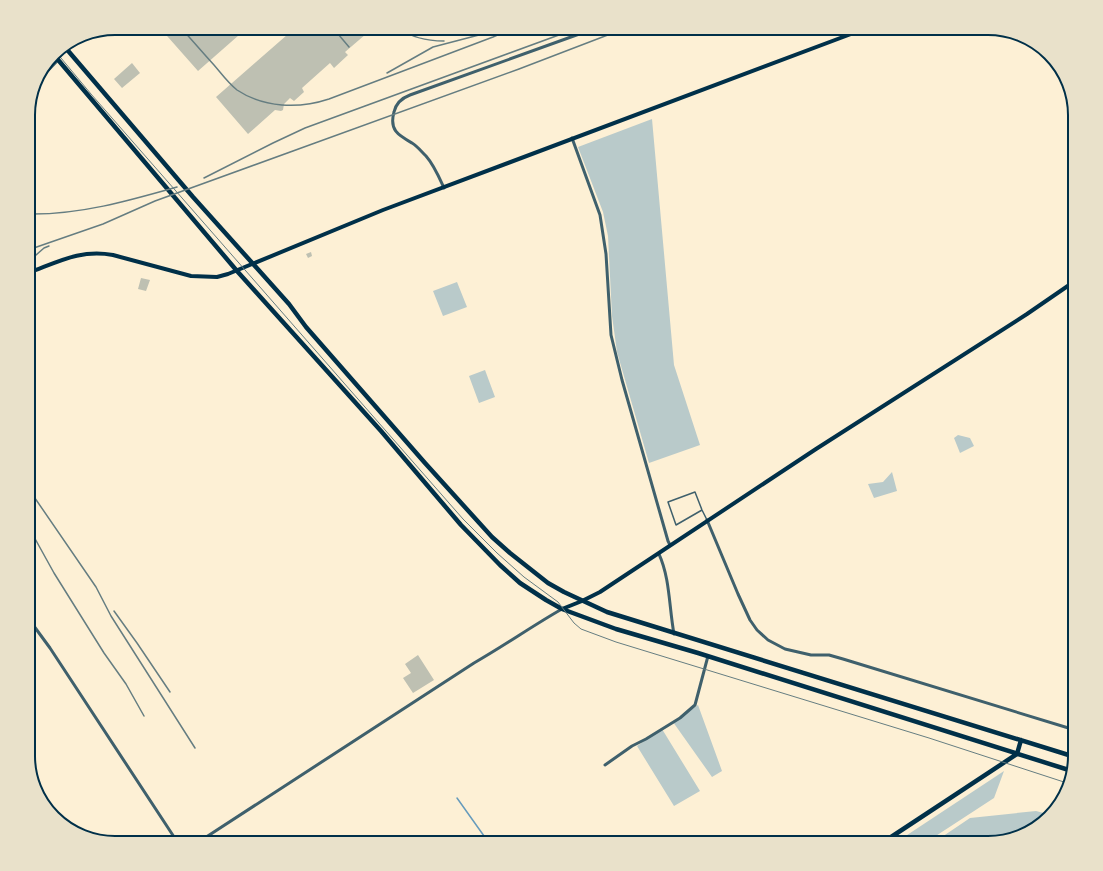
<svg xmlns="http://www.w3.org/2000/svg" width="1103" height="871" viewBox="0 0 1103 871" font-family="'Noto Sans',sans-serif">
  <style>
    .green { fill: #b9caca }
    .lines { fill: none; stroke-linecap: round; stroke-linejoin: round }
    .stream { stroke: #669bbc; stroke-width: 1.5 }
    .building { fill: #bec0b2 }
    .service { stroke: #3f606c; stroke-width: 1.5 }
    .minor { stroke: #3f606c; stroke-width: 3 }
    .secondary { stroke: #003049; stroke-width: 4 }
    .primary { stroke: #003049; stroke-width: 4.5 }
    .tram { stroke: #657d81; stroke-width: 1 }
    .rail { stroke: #657d81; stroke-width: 1.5 }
    .rim { fill: none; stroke: #003049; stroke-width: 2 }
  </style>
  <rect width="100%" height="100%" fill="#fdf0d5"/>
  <!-- green -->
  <path class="green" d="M652 119 674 365 700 445 649 463 617 352 612 316 608 236 603 212 578 147Z
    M457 282 467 307 443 316 433 291Z
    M485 370 495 397 479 403 469 376Z
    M958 435 970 438 974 446 960 453 954 438Z
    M892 472 897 491 874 498 868 484 883 482Z
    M698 705 722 771 712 777 673 722Z
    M662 729 700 791 674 806 637 746Z
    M1004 771 994 798 925 843H895Z
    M1036 811 1051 815 1026 834 988 843H933L970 818Z"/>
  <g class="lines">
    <!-- stream -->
    <path class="stream" d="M457 798 489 843"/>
  </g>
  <!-- building -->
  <path class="building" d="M160 28H247L198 71Z
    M295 28H373L345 52 348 55 334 68 330 63 302 88 304 92 294 101 290 98 284 104 283 110 281 111 275 110 248 134 216 97Z
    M132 63 140 73 122 88 114 79Z
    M311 252 312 256 308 258 306 254Z
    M141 278 150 280 146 291 138 289Z
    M418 655 434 680 413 693 403 678 411 673 405 664Z"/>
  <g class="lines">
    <!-- service -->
    <path class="service" d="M702 510 676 525 668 502 695 492 702 510 707 520"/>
    <!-- minor -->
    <path class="minor" d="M35 84 58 60
      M572 138 600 215 606 254 611 335 622 380 668 541 670 545
      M444 188C439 177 434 165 426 156 421 151 417 146 412 143 398 135 389 130 394 112 396 103 402 98 410 95L596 28
      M707 520 738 594 750 620 757 630 768 640 785 649 811 655H829L843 659 1075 730
      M659 554C670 578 669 607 674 634
      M28 618 50 648 178 843
      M605 765 632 746 646 739 680 718 695 705 708 656
      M197 843 474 663C504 646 532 626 562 609"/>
    <!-- secondary -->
    <path class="secondary" d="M28 273C58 262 80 249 113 255L191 276 217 277 228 274 383 210 867 28
      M562 609 582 601 600 592 816 449 1027 314 1075 281"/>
    <!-- primary -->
    <path class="primary" d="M64 46 193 197 289 304 306 327 425 463 492 537 510 553 548 583 564 592 607 612 1075 757
      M54 55 237 271 381 431 461 525 500 565 520 583 546 600 562 609 616 629 698 653 1072 771
      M882 843 1017 754 1021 740"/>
    <!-- tram -->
    <path class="tram" d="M56 52 91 94 463 519 497 553 524 577 558 602 574 623 581 629 616 642 929 738 1070 784"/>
    <!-- rail -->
    <path class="rail" d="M181 28C192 40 203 53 214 65 221 73 228 83 237 90 264 108 299 109 329 99L493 37 514 28
      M333 28 349 47
      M399 28C412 38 428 41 444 41
      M439 28 459 32 482 29
      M387 73 433 47 498 30
      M204 178 273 143 305 128 578 28
      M28 214C79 215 128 201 177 187
      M28 250 103 224 155 201 519 69 626 28
      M28 262 44 248 49 246
      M28 488 96 587 111 616 195 748
      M28 526 54 573 104 653 126 684 144 716
      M114 611 137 643 170 692"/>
  </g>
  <!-- crop -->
  <path d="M0 0H1103V871H0ZM115 35H988A80 80 0 0 1 1068 115V756A80 80 0 0 1 988 836H115A80 80 0 0 1 35 756V115A80 80 0 0 1 115 35Z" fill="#e9e1ca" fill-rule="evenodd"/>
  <path class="rim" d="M115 35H988A80 80 0 0 1 1068 115V756A80 80 0 0 1 988 836H115A80 80 0 0 1 35 756V115A80 80 0 0 1 115 35Z"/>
</svg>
